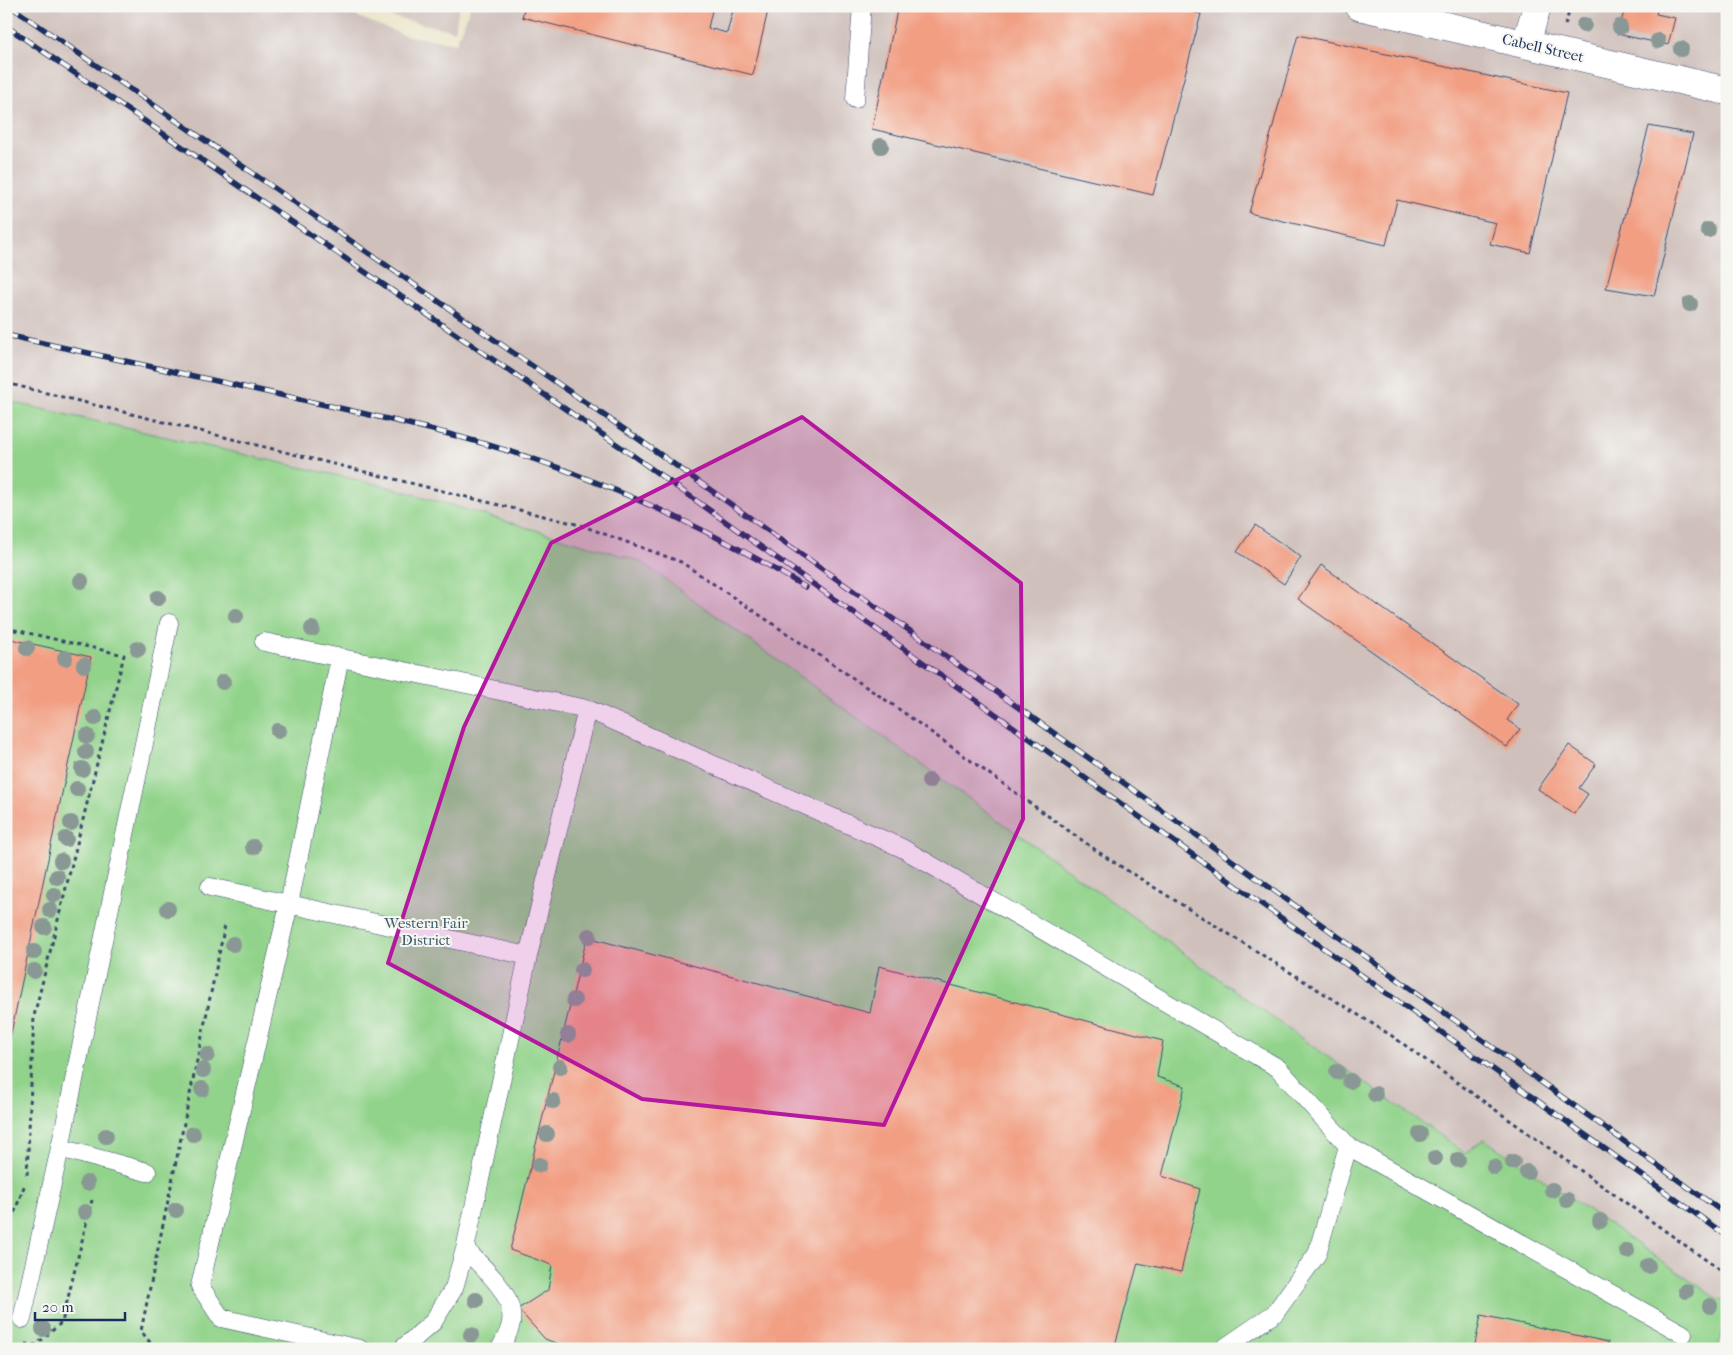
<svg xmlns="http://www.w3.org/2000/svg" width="1733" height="1355" viewBox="0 0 1733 1355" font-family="'IM FELL French Canon',serif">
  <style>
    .industrial { fill: #cfc0bb }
    .green { fill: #91d38a; stroke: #568174 }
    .building { fill: #f29e82 }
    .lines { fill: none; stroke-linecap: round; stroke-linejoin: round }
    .service-casing { stroke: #3a4a6e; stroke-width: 19 }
    .minor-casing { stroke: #3a4a6e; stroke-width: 29 }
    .path { stroke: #3a4a6e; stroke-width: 3; stroke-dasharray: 4 4; stroke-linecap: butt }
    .service { stroke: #fff; stroke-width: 18 }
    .minor { stroke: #fff; stroke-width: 28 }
    .rail-casing { stroke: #1b2f5e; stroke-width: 5.5 }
    .rail { stroke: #f6f6f2; stroke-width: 4; stroke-dasharray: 11; stroke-linecap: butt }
    .tree { fill: #899895 }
    .marked { fill: #b5179e; fill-opacity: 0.2; stroke: #b5179e; stroke-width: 4; stroke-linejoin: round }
    .labels { text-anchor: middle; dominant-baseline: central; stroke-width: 4; stroke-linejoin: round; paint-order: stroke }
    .street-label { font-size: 15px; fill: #1b2f5e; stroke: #f6f6f2 }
    .park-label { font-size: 15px; fill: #385869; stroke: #f6f6f2 }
  </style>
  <rect width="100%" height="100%" fill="#f6f6f2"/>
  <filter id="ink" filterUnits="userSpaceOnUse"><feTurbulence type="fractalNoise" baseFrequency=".02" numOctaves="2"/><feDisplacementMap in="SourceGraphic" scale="10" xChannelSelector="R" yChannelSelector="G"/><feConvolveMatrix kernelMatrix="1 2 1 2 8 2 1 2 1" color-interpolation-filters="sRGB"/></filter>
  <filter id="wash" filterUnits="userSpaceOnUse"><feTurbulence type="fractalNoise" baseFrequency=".0096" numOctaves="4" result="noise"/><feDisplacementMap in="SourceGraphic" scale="20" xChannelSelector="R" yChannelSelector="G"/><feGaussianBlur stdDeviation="1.12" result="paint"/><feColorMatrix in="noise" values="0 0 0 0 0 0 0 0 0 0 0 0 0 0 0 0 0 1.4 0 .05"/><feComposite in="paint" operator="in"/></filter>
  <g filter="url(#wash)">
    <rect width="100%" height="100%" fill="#ebe6cb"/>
    <!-- industrial -->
    <path class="industrial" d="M6 6H330L404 35 456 43 470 8 465 6H1727V1302L1715 1297 1485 1139 1466 1153 1288 1029 393 488 6 401Z
      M361 6H459L455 31 392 17Z"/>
    <!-- green -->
    <path class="green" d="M6 401 393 488 640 561 1288 1029 1465 1153 1484 1139 1715 1297 1727 1302V1318L1718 1349H6Z"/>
    <g id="blocks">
      <!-- building -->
      <path class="building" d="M525 6H713L708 28 727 33 734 6H769L753 75 522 17Z
        M898 6H1167L1201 14 1153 195 872 129Z
        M1626 6 1644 9V6H1658L1656 14 1675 18 1668 45 1617 34Z
        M1298 35 1567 93 1530 253 1490 244 1496 223 1397 200 1386 245 1249 213Z
        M1649 126 1693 134 1654 296 1606 288Z
        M1255 525 1301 557 1284 584 1237 552Z
        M1321 565 1518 704 1507 720 1520 729 1507 747 1298 599Z
        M6 638 91 657 7 1052H6Z
        M1569 745 1596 764 1579 788 1588 794 1574 814 1538 789Z
        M587 937 870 1013 879 966 1163 1041 1157 1077 1185 1086 1162 1176 1200 1189 1181 1272 1138 1263 1114 1349H571L545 1339 518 1309 548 1290 552 1265 510 1250Z
        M1481 1315 1608 1342 1607 1349H1474Z"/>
    </g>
  </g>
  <g filter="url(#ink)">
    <use href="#blocks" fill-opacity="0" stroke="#3a4a6e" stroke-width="1"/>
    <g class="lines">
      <!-- service casing -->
      <g class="service-casing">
        <path id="service" d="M855 99 862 6
          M264 642 587 709 528 956 465 1249C484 1269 519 1297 510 1327 508 1335 503 1342 500 1349
          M340 657 289 904 200 1286 221 1318 360 1349
          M587 709 902 848 1278 1068 1348 1146 1317 1254 1275 1313 1223 1349
          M210 887 528 956
          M1348 1146 1683 1334
          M147 1172 60 1148 169 623
          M22 1319 60 1148
          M402 1349 433 1322 454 1288 465 1249"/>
      </g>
      <!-- minor casing -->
      <g class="minor-casing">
        <path id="minor" d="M1359 6 1727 91
          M1526 44 1537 6"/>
      </g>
      <!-- path -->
      <path class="path" d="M1565 25 1571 6
        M6 383 580 525 681 562 893 705 1104 856 1392 1036 1727 1275
        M6 628 124 655 34 1016 27 1175
        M6 1235 25 1184
        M6 1342 13 1343
        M25 1344 36 1345 62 1322 92 1200
        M155 1349 141 1331 225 925"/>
      <!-- service -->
      <use href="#service" class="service"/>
      <!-- minor -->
      <use href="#minor" class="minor"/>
      <!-- rail casing -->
      <g class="rail-casing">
        <path id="rail" d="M10 6 637 438 1005 698 1727 1215
          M6 26 628 452 1727 1236
          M6 335C107 357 207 379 308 401 402 422 496 442 585 478 662 508 735 544 805 587"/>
      </g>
      <!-- rail -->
      <use href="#rail" class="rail"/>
    </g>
    <!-- trees -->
    <g class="tree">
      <circle cx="1584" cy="25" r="8"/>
      <circle cx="1620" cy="27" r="8"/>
      <circle cx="1658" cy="41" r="8"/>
      <circle cx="1681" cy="49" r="8"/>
      <circle cx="881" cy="146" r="8"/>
      <circle cx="1708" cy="230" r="8"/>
      <circle cx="1690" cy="304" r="8"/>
      <circle cx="81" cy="581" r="8"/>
      <circle cx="158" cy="598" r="8"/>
      <circle cx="236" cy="616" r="8"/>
      <circle cx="312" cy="629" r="8"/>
      <circle cx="27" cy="648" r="8"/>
      <circle cx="138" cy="649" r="8"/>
      <circle cx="65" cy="658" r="8"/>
      <circle cx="84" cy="665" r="8"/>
      <circle cx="223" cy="682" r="8"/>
      <circle cx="95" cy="718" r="8"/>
      <circle cx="278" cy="731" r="8"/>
      <circle cx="87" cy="736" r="8"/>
      <circle cx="86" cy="752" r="8"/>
      <circle cx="82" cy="769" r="8"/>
      <circle cx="929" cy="781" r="8"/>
      <circle cx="77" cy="789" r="8"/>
      <circle cx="71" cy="823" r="8"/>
      <circle cx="66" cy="839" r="8"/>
      <circle cx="253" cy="847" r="8"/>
      <circle cx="61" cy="861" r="8"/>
      <circle cx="57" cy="877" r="8"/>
      <circle cx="54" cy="895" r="8"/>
      <circle cx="168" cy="909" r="8"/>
      <circle cx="50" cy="910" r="8"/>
      <circle cx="44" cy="927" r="8"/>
      <circle cx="589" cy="936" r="8"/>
      <circle cx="233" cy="944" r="8"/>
      <circle cx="34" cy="952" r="8"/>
      <circle cx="582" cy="970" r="8"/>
      <circle cx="34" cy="971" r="8"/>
      <circle cx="574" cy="1000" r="8"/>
      <circle cx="568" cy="1035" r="8"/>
      <circle cx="207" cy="1055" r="8"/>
      <circle cx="560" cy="1067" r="8"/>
      <circle cx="203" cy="1070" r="8"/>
      <circle cx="1337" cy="1072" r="8"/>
      <circle cx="1350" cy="1081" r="8"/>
      <circle cx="202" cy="1089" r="8"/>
      <circle cx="1375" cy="1094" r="8"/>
      <circle cx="553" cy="1101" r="8"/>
      <circle cx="193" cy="1134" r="8"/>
      <circle cx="547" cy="1134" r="8"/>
      <circle cx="1420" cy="1134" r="8"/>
      <circle cx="106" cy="1136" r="8"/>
      <circle cx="1435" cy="1158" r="8"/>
      <circle cx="1458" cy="1160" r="8"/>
      <circle cx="1513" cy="1162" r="8"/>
      <circle cx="539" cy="1165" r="8"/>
      <circle cx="1494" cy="1167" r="8"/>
      <circle cx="1527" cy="1172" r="8"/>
      <circle cx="87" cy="1183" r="8"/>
      <circle cx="1552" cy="1190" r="8"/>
      <circle cx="1567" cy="1200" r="8"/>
      <circle cx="176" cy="1210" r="8"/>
      <circle cx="85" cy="1212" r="8"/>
      <circle cx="1600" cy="1221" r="8"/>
      <circle cx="1627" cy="1251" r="8"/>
      <circle cx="1648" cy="1266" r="8"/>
      <circle cx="1686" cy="1291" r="8"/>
      <circle cx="476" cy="1300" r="8"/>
      <circle cx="1710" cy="1306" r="8"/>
      <circle cx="43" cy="1329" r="8"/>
      <circle cx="471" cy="1335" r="8"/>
    </g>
  </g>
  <!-- marked area -->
  <path class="marked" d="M802 417 1021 583 1023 819 884 1125 642 1099 388 963 464 727 551 543Z"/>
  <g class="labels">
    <!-- street labels -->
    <g class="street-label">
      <text transform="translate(1543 48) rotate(13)">Cabell Street</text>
    </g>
    <!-- park labels -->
    <g class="park-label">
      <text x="426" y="923">Western Fair<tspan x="426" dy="17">District</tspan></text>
    </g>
  </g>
  <!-- margin -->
  <rect width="1733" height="1355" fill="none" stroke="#f6f6f2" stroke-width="25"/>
  <!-- scale -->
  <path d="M35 1312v8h90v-8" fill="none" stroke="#1b2f5e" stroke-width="2.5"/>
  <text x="42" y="1312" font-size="15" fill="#1b2f5e" stroke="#f6f6f2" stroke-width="4" paint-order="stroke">20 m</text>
</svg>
